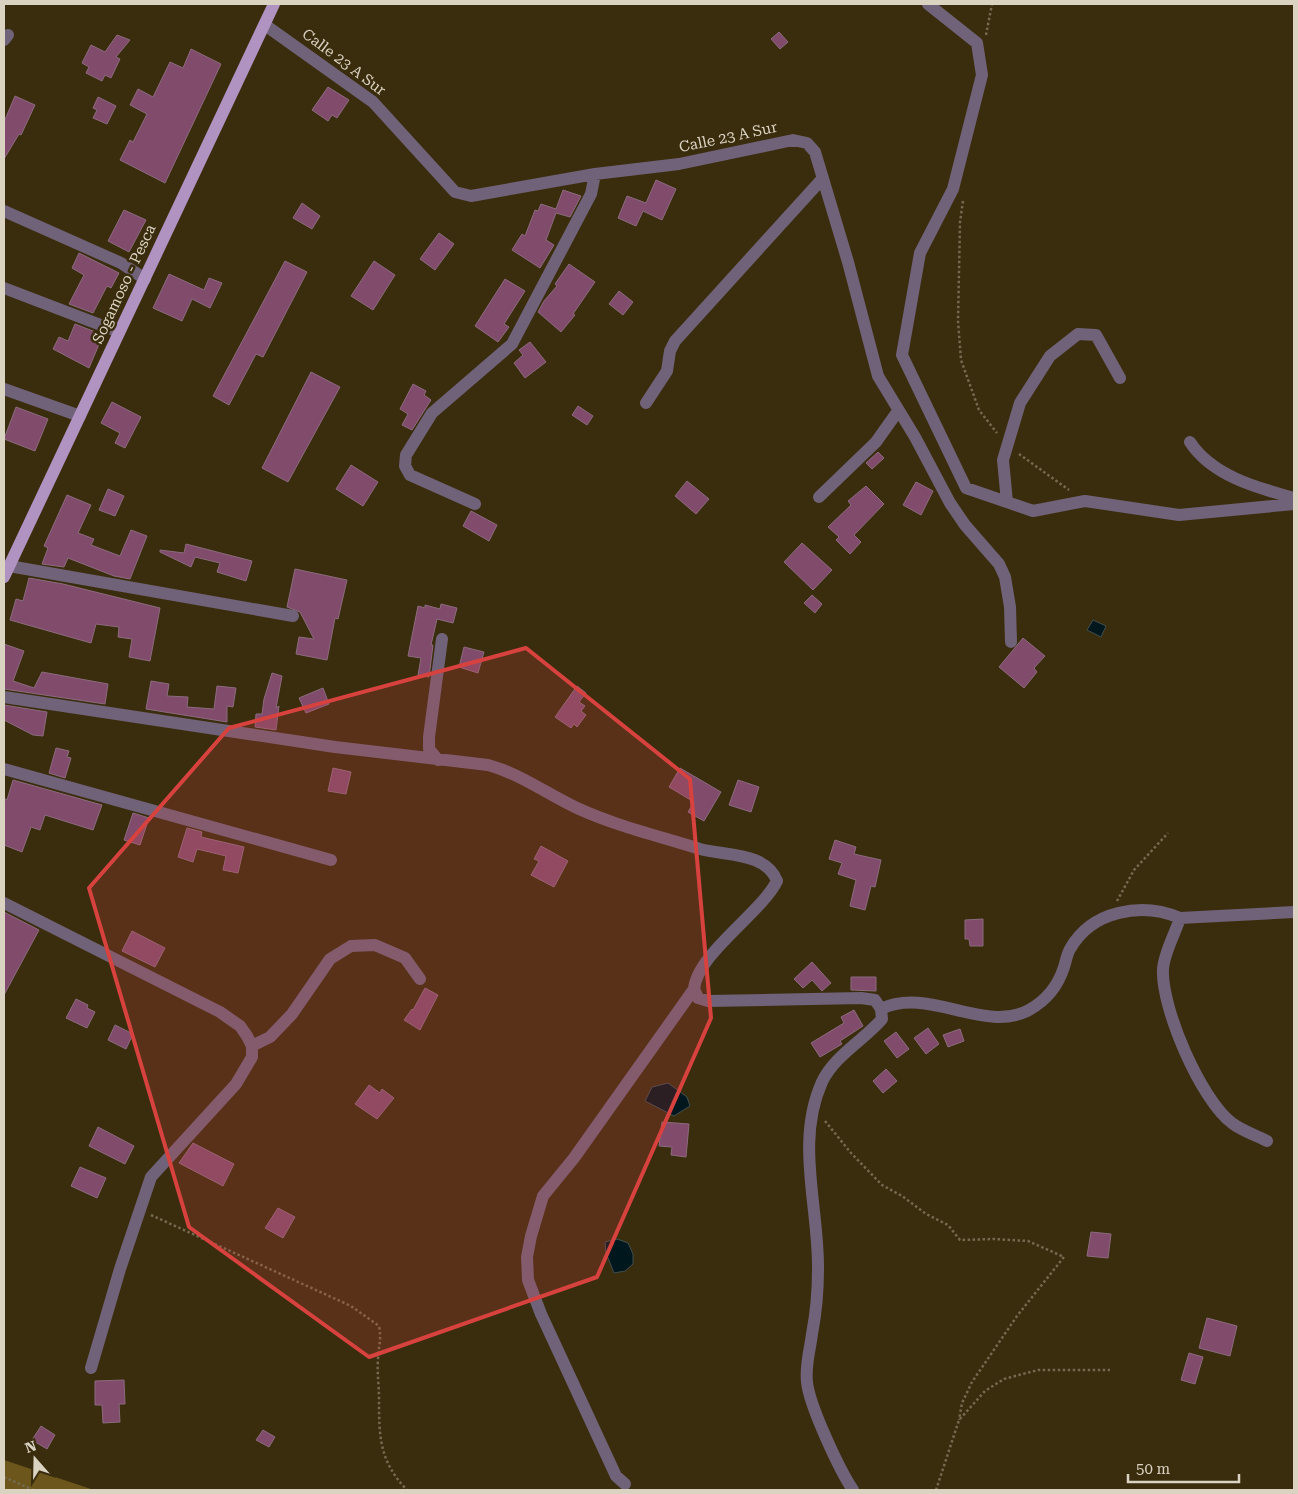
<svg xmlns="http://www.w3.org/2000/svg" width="1298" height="1494" viewBox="0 0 1298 1494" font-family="'Roboto Serif',serif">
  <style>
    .green { fill: #6d561c }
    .water { fill: #00171d; stroke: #424f4e }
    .building { fill: #814b6b; stroke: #8c6b7e }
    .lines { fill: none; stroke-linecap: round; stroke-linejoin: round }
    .path { stroke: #756a50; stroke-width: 2.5; stroke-dasharray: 2.5 2.5; stroke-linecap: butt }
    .minor { stroke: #706278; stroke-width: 12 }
    .major { stroke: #b193c1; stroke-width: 12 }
    .marked { fill: #d7423f; fill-opacity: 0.2; stroke: #d7423f; stroke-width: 4; stroke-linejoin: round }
    .labels { text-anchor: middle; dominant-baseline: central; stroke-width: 5; stroke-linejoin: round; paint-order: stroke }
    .street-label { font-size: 15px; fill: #dbd3c2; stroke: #3a2d0e }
  </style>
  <rect width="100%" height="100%" fill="#3a2d0e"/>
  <!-- green -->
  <path class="green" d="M4 1460 94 1490H4Z"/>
  <!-- water -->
  <path class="water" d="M1093 620 1106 626 1101 637 1087 630Z
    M668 1083 687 1097 690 1106 674 1116 645 1101 652 1087Z
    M617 1239 628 1243 633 1254V1264L625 1271 614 1273 606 1253 605 1242Z"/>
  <!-- building -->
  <path class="building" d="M779 32 788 42 780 49 771 39Z
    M117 35 130 40 116 57 120 59 111 78 105 75 102 81 86 73 89 67 82 63 91 45 105 52Z
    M191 49 221 64 165 183 120 160 130 140 133 142 147 114 130 105 138 89 153 97 170 62 183 68Z
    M328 87 349 100 337 118 332 115 328 121 312 110Z
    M15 96 35 105 21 135 19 134 4 159V122Z
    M98 97 116 106 107 124 93 118 97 110 93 108Z
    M656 180 676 189 662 220 643 211 636 226 618 218 627 196 646 203Z
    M563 190 581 196 570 217 556 213 546 240 554 245 540 268 512 250 522 234 525 236 535 210 538 211 541 204 556 209Z
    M302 203 320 216 312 229 293 218Z
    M124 210 146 220 129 252 108 241Z
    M439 233 454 244 435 270 420 259Z
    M79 253 119 273 111 288 107 286 93 313 69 304 84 275 72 268Z
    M285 261 307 272 263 357 256 354 229 405 213 396Z
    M374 261 395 275 373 310 351 296Z
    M569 264 595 282 573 314 575 315 561 332 538 312 544 301 557 286 555 284Z
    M169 274 204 290 209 278 222 283 210 308 192 299 182 321 153 308Z
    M505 279 525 291 504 324 509 327 498 342 475 326Z
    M619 291 633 302 623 315 609 304Z
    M75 324 103 335 89 368 53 349 59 337 68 341Z
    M530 342 546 362 525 378 514 363 523 355 519 350Z
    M311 372 340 387 288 482 262 468Z
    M413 384 426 391 424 395 431 400 412 430 402 425 408 414 400 409Z
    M112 402 141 417 125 448 115 443 120 433 101 423Z
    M578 406 593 416 587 425 572 415Z
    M16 407 48 419 35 451 4 439Z
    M878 452 884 458 872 469 866 463Z
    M351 465 378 482 363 506 336 489Z
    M687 481 709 499 696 514 675 496Z
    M916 482 933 491 921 515 903 505Z
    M866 486 884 504 854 535 861 542 850 554 836 540 839 537 828 527 851 505 848 501Z
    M108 489 124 496 115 516 99 510Z
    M67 495 91 505 78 533 94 539 91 545 120 556 131 530 147 536 130 579 114 576 68 558 64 567 42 564 48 548 44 546Z
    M471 511 497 525 489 541 463 526Z
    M802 543 832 570 813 590 784 562Z
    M186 544 252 561 246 581 217 572 220 563 195 557 191 567 160 552V550L184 553Z
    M295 569 347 580 338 619 335 618 327 660 296 654 299 637 314 639 300 612 287 607Z
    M29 578 63 584 160 608 150 661 129 657 132 639 118 637 119 627 96 624 91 643 10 620 16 599 23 601Z
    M812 595 822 604 815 613 804 603Z
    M441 604 457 608 453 623 437 619 431 645H433L429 677 418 675 421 658 408 656 418 606 425 608V605L440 609Z
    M1023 638 1045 656 1034 668 1037 672 1024 688 999 667Z
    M4 644 24 651 13 681 34 688 42 672 108 684 105 704 4 689Z
    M464 647 484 652 478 673 459 667Z
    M272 673 282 676 276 708 279 706 276 730 255 727 256 714H262L264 699Z
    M151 681 169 684 167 696 188 697 187 707 214 709 217 686 236 688 233 707 227 706V722L146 709Z
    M577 686 586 693 579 702 585 706 581 711 586 715 577 727 574 724 571 728 555 717Z
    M323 688 329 704 306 713 299 698Z
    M4 705 47 712 43 736 33 735 4 720Z
    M56 748 69 751 67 757 71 758 65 778 49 773Z
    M333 768 351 772 346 794 328 791Z
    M680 768 721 792 704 821 688 812 694 802 669 787Z
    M13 780 102 805 93 830 45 815 40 830 31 827 22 852 4 845V798L7 800Z
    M738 780 759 787 751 812 729 805Z
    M133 813 149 818 140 845 124 840Z
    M187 828 202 832 201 837 244 847 238 873 223 870 226 856 197 849 193 862 178 857Z
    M835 840 856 847 854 854 881 860 875 887 871 886 865 910 850 906 856 880 838 874 842 863 829 859Z
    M541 846 568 861 554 887 531 875 539 861 534 859Z
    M4 912 39 930 4 995Z
    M983 919V946H970L969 939H965V920Z
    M132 931 165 948 155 967 122 951Z
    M812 962 831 983 822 991 812 980 803 988 794 979Z
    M851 977H876V991L851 990Z
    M425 988 438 995 420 1030 404 1020 412 1009 413 1010Z
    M76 999 88 1005 87 1008 95 1012 87 1028 66 1018Z
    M854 1010 863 1026 840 1041 842 1044 820 1057 811 1043 844 1023 841 1017Z
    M115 1025 133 1034 126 1049 108 1040Z
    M928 1028 939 1044 926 1054 914 1038Z
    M960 1029 964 1041 948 1047 943 1035Z
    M896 1032 909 1049 897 1058 884 1041Z
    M886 1069 897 1081 883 1093 873 1081Z
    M369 1085 380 1093 382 1089 394 1098 377 1119 355 1104Z
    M662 1122 689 1124 686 1157 671 1155 672 1147 659 1146Z
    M98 1127 134 1146 125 1164 89 1146Z
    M193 1143 234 1164 223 1186 179 1163Z
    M80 1167 106 1178 97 1198 71 1186Z
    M278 1208 295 1217 283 1238 265 1228Z
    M1091 1232 1111 1234 1108 1258 1087 1256Z
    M1207 1318 1237 1326 1230 1356 1199 1348Z
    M1189 1353 1203 1357 1195 1384 1181 1380Z
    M124 1380 125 1404H119L120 1422 103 1423 102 1405H95V1381Z
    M41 1426 55 1435 47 1449 32 1440Z
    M263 1430 275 1437 269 1447 256 1440Z"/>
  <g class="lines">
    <!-- path -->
    <path class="path" d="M986 35 992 4
      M963 201 960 222 958 321 961 360 979 410 997 433
      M1019 454 1069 490
      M1117 901 1134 870 1168 833
      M825 1121 851 1153 882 1185 902 1196 926 1214 948 1225 960 1240 994 1239 1028 1241 1064 1257 1017 1316 972 1382 962 1403 959 1420
      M151 1215 351 1306 379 1326C382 1340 378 1347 378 1360 377 1373 379 1386 379 1398 379 1436 379 1461 407 1490
      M4 1477 33 1490
      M936 1490 959 1420 985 1391 1004 1379 1038 1370H1110"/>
    <!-- minor -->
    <path class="minor" d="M928 4 977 43 982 75 953 189 920 253 902 355 966 488 1033 511 1085 501 1179 515 1294 504
      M265 25 373 102 455 192 471 196 595 174 679 164 793 140 807 143 815 152 848 262 878 376 915 437 950 503 965 525 999 564 1005 577 1010 607 1011 642
      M4 40 8 35
      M4 211 121 263 145 279
      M4 288 119 332
      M4 389 80 416
      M646 403 667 371 670 351 675 341 823 178
      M1190 442C1212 476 1258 488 1294 498
      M819 497 876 442 898 411
      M1007 502 1003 460 1020 403 1050 356 1078 334 1096 335 1120 378
      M475 504 410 475 405 466 406 455 432 413 512 344 591 194 595 174
      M9 566 293 616
      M4 697 335 747 488 765C521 774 547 794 577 808 616 826 659 836 700 849 726 856 766 852 777 881 761 913 697 954 694 989L698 998 708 1001 861 998 875 1000 881 1009 882 1019C864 1040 834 1056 822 1082 795 1142 819 1207 818 1270 818 1291 816 1313 812 1334 810 1350 805 1366 807 1382 809 1405 840 1471 853 1490
      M438 760 429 749V737L442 639
      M4 769 331 860
      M4 903 220 1012 240 1026 247 1036 252 1046V1057L236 1084 151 1177 120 1269 91 1368
      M1180 918C1175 934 1164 953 1163 969 1161 1008 1201 1100 1232 1123 1242 1131 1256 1135 1267 1141
      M881 1009C928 986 985 1034 1029 1010 1047 1000 1058 986 1064 967 1066 961 1067 954 1070 949 1092 910 1142 902 1180 918L1294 912
      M252 1046 270 1037 292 1014 330 959 351 946 375 945 405 958 420 979
      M625 1484 616 1476 541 1314 528 1280 527 1257 531 1236 543 1196 574 1158 694 989"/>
    <!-- major -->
    <path class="major" d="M4 577 274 4"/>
  </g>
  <!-- marked area -->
  <path class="marked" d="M526 648 690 779 711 1018 597 1277 369 1357 189 1227 89 888 229 728Z"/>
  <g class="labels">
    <!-- street labels -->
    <g class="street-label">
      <text transform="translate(344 62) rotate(37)">Calle 23 A Sur</text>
      <text transform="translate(728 137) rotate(-12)">Calle 23 A Sur</text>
      <text transform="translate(124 284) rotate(-65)">Sogamoso - Pesca</text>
    </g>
  </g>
  <!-- border -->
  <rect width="1298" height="1494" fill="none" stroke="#dbd3c2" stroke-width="10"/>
  <!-- north arrow -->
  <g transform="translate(35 1459) rotate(340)" stroke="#3a2d0e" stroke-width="4" paint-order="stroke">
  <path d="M0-4L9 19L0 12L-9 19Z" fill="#dbd3c2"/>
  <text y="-8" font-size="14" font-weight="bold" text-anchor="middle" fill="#dbd3c2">N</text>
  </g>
  <!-- scale -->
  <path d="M1128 1474v8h111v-8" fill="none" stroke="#dbd3c2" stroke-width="2.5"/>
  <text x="1136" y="1474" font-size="15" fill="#dbd3c2" stroke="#3a2d0e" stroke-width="4" paint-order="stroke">50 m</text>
</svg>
